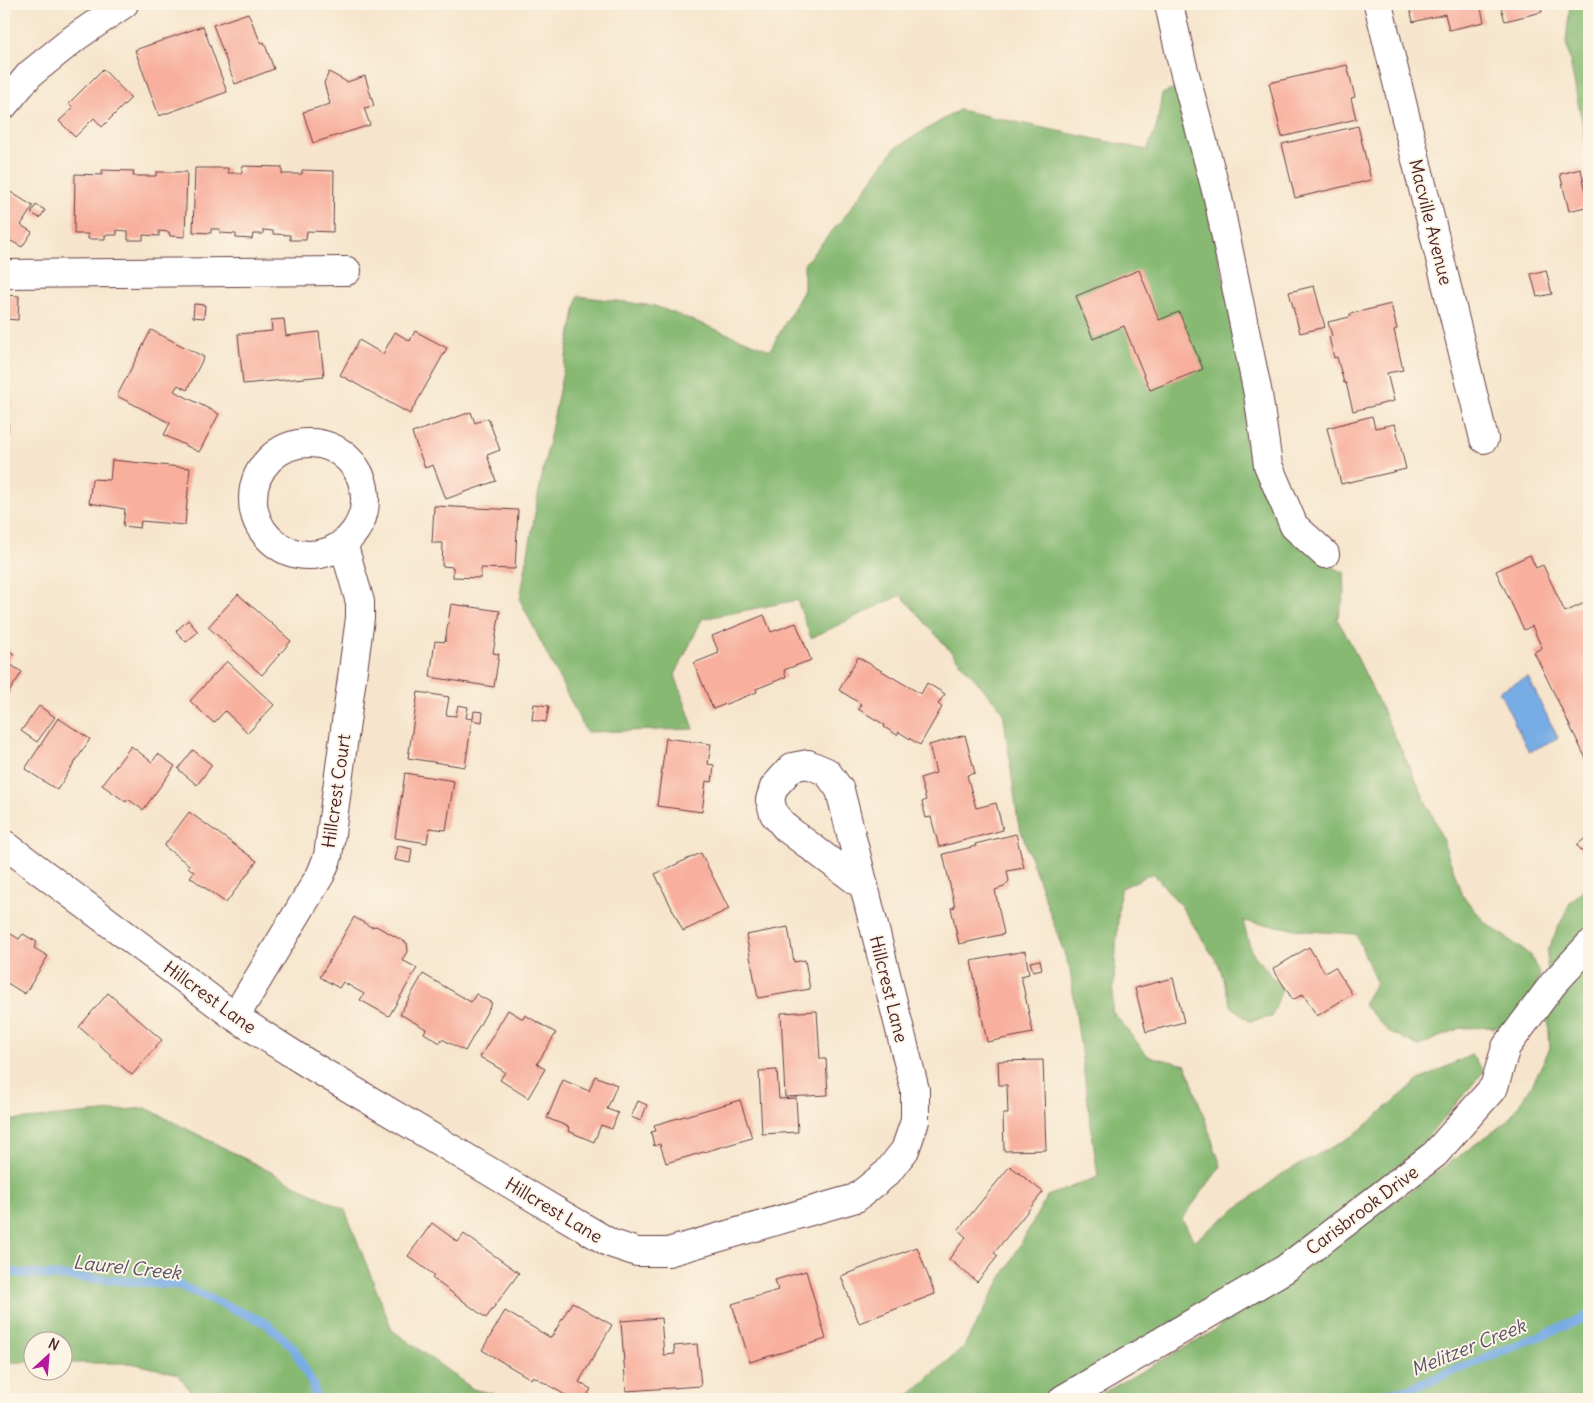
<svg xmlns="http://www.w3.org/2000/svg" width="1593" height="1403" viewBox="0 0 1593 1403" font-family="Delius,sans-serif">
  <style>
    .forest { fill: #87b973; stroke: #686c4f }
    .water { fill: #78ace5; stroke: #616688 }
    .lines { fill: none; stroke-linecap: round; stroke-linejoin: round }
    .stream { stroke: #78ace5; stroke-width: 9 }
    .building { fill: #f8af9d }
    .minor-casing { stroke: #643d43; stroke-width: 30 }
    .minor { stroke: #fff; stroke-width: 28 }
    .labels { text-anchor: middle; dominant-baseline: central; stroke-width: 4; stroke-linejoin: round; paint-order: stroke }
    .street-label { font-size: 18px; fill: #4a1f2b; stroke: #fcf5e5 }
    .water-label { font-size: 19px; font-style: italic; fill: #5a506c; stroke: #fcf5e5 }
  </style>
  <rect width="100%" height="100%" fill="#fcf5e5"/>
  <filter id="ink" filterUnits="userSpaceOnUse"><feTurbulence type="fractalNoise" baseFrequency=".02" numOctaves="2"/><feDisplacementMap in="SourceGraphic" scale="10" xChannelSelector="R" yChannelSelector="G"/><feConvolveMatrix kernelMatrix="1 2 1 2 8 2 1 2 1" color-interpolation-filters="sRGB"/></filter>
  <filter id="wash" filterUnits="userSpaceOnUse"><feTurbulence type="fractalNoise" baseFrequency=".0096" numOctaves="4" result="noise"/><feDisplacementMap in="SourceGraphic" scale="20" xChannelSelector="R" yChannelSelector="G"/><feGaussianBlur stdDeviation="1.12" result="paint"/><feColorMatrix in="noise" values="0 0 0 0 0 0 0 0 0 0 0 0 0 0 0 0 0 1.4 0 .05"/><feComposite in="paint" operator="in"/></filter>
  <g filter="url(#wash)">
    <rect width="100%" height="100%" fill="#f6e5cc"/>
    <!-- forest -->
    <path class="forest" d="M1570 4H1589V157L1566 42Z
      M1182 86 1255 425 1328 565 1344 572 1345 593 1337 619 1348 638 1437 825 1463 896 1485 922 1530 955 1540 975 1528 1004 1504 1027 1460 1028 1419 1046 1388 1031 1363 1004 1376 982 1356 934 1308 931 1243 921 1251 951 1282 989 1272 1017 1249 1021 1231 1006 1219 965 1181 906 1153 873 1120 889 1112 1011 1148 1056 1186 1065 1221 1166 1182 1219 1194 1241 1282 1174 1354 1135 1419 1080 1471 1055 1484 1071 1414 1153 1280 1258 1044 1399H904L963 1348 1047 1196 1098 1177 1070 970 1018 822 1003 711 901 595 811 638 797 600 702 619 675 675 694 729 586 732 520 600 538 496 578 296 655 306 770 350 804 290V264L845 216 895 148 959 110 1147 150 1157 125 1162 94Z
      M1589 883V1399H1092L1206 1336 1508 1121 1532 1085 1550 1048 1548 1017 1547 951 1570 903Z
      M146 1108 345 1210 392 1330 473 1389 515 1399H196L178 1374 131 1363H63L62 1340H32V1362H4V1121Z"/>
    <!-- water -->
    <path class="water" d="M1528 677 1558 738 1529 752 1499 691Z"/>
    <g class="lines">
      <!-- stream -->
      <path class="stream" d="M4 1272 179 1285 266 1323 293 1347 313 1385 316 1399
        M1357 1399 1409 1389 1589 1316"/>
    </g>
    <g id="blocks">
      <!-- building -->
      <path class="building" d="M1409 4H1480L1484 22 1449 30 1445 14 1413 22Z
        M1500 4H1540L1542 12 1505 21Z
        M248 13 261 43 264 42 274 69 235 84 213 25Z
        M203 26 227 92 159 116 135 50Z
        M1347 65 1355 97 1351 98 1356 119 1282 137 1269 83Z
        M103 69 131 98 102 127 94 118 75 137 59 121 73 108 69 103Z
        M329 72 347 82 365 76 374 106 364 108 370 125 313 143 303 112 330 104 324 83Z
        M1358 126 1371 180 1295 198 1282 144Z
        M242 166 282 167V174H302V170L334 171 333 232 307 231 306 240H290V235L273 234V231L263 230V234H253L252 239 236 238V234L220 233V229H211V233L193 232 195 168H228V173H242Z
        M1581 169 1589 206 1569 211 1560 174Z
        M102 170 134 171 133 176H156V172H187L185 237 170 236 169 232 159 231V236L143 235V240H128V231L117 230V235H105V239H88V234H74L75 174 102 175Z
        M4 188 33 206 21 225 32 232 22 247 11 241 4 253Z
        M36 205 45 210 40 218 31 213Z
        M1139 270 1159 320 1179 312 1203 369 1150 390 1124 326 1093 339 1076 296Z
        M1546 270 1552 294 1537 297 1531 274Z
        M1314 286 1325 327 1300 333 1289 292Z
        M4 295 19 296 18 320 6 319 5 349H4Z
        M194 304 205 305 204 318 193 317Z
        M1391 304 1397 329 1394 330 1403 370 1387 373 1394 401 1353 411 1346 383H1344L1337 357 1334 358 1329 337 1332 336 1328 322 1350 317V314Z
        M284 319 286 336 319 332 324 376 243 384 238 334 272 331 271 320Z
        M151 330 204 357 187 390 178 385 174 391 219 414 199 452 164 435 170 423 117 396Z
        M415 331 447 348 410 414 340 375 359 340 383 354 395 332 410 341Z
        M4 402H9L8 433 4 432Z
        M471 412 475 423 488 418 500 450 487 455 496 481 446 499 433 465 425 468 412 433Z
        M1372 416 1375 428 1395 424 1406 469 1341 484 1327 428Z
        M112 460 190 468 185 525 141 521 140 528 123 526 125 509 89 503 92 479 110 480Z
        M434 506 518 510 515 569 481 568V578L453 577V567L442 566 443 543H432Z
        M1530 555 1536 568 1543 565 1565 612 1589 601V765L1534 652 1542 648 1532 626 1524 630 1496 571Z
        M238 594 291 641 262 675 208 627Z
        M451 604 500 611 493 653 499 654 494 687 430 677 435 641 445 642Z
        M764 615 771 632 796 623 811 660 784 670 786 677 756 689 757 692 713 709 694 663 719 653 712 636Z
        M188 620 198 632 186 642 176 631Z
        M4 647 14 654 8 663 22 672 4 700Z
        M858 657 921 694 927 683 945 694 938 704 942 707 920 745 899 732 897 735 884 727 885 725 858 709 861 704 839 690Z
        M227 661 274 705 248 733 225 711 214 723 190 701Z
        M418 692 449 697 446 715 456 716 458 705 468 707 466 718 473 719 474 711 483 712 482 722 472 720 465 767 408 758Z
        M534 704 549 706 546 722 532 720Z
        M39 706 55 717 37 742 21 731Z
        M58 718 90 739 57 790 25 769Z
        M965 735 975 773 967 775 976 808 996 803 1003 830 939 847 931 817 926 818 922 802 926 800 920 778 936 773 929 745Z
        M666 738 711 744 708 764 714 765 712 782 706 781 702 812 657 806Z
        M131 746 152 762 158 754 175 766 143 810 128 799 126 802 102 785Z
        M193 750 212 765 197 785 178 769Z
        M405 773 454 781 446 830 429 828 427 843 395 838Z
        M189 812 257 861 226 903 190 877 194 872 188 867 189 865 164 846Z
        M1016 834 1024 868 1007 871 1009 881 1004 887 995 890 1004 934 959 944 951 908 955 907 943 854 976 846 975 844Z
        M1589 835V860L1577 845Z
        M398 846 412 849 410 863 395 860Z
        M701 853 729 909 683 931 655 874Z
        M354 917 371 927 376 926 407 943 408 950 402 960 417 968 389 1016 360 1000 364 994 343 982 339 988 320 977Z
        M788 927 794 962 805 960 810 989 758 998 746 935Z
        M8 932 19 939 23 934 37 942 34 948 48 956 25 994 4 981V939Z
        M1309 947 1325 973 1335 967 1352 994 1317 1016 1303 994 1293 1000 1273 969Z
        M1025 951 1029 974 1021 976 1033 1033 987 1042 971 961Z
        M1040 960 1042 969 1033 971 1030 962Z
        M423 974 471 1002 476 994 492 1003 465 1051 442 1039 440 1043 424 1033 426 1029 400 1014Z
        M1173 978 1184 1022 1146 1032 1135 988Z
        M108 993 162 1040 132 1075 110 1056 111 1055 79 1027Z
        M508 1010 523 1019 525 1015 556 1033 537 1064 545 1069 528 1098 500 1080 505 1072 480 1057Z
        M817 1011 820 1059H826L828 1095 785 1097 781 1013Z
        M1043 1060 1046 1150 1004 1151 1003 1114H1008L1007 1085H999L998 1061Z
        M777 1070 779 1099 796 1098 798 1132 762 1134 759 1071Z
        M595 1076 617 1085 607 1109 618 1113 612 1129 601 1125 594 1142 568 1131 569 1127 547 1118 563 1080 589 1091Z
        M740 1100 752 1138 666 1163 660 1144 654 1146 651 1132 656 1131 654 1125Z
        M638 1101 647 1105 641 1121 631 1117Z
        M1010 1166 1043 1192 994 1253 998 1256 977 1282 949 1259 966 1237 958 1230Z
        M432 1223 458 1242 464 1234 519 1273 486 1318 432 1278 434 1275 408 1256Z
        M917 1247 935 1294 859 1323 841 1276Z
        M806 1271 826 1339 750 1362 732 1304 778 1290 775 1280Z
        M572 1302 612 1325 579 1382 591 1389 585 1399H565L567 1396 533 1376 531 1379 482 1350 505 1311 551 1338Z
        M661 1318 664 1355 675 1354 674 1346 697 1344 701 1386 626 1391 621 1321Z"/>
    </g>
  </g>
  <g filter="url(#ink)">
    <use href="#blocks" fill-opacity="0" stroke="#643d43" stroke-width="1"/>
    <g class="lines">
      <!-- minor casing -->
      <g class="minor-casing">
        <path id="minor" d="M1169 4 1181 59 1218 198 1258 394 1268 465 1294 526 1325 554
          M1378 4 1484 439
          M4 105 30 74 76 37 124 4
          M4 274 347 271
          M253 499a56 56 0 1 1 112 0a56 56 0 1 1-112 0Z
          M4 844 235 1017 307 1063 610 1243 637 1252H668L856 1198 887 1173 905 1150 915 1121V1090L840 790 827 772 808 764 792 767 774 787 770 800 774 814 786 828 862 885
          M235 1017 321 874 328 856 360 618V602L343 543
          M1063 1399 1285 1269 1435 1154 1494 1087 1506 1047 1553 984 1589 945"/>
      </g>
      <!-- minor -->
      <use href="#minor" class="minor"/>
    </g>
  </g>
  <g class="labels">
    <!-- street labels -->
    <g class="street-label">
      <text transform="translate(1431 222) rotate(76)">Macville Avenue</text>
      <text transform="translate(336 791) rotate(-82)">Hillcrest Court</text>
      <text transform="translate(889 989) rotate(76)">Hillcrest Lane</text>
      <text transform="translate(210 997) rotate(36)">Hillcrest Lane</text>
      <text transform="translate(554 1210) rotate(31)">Hillcrest Lane</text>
      <text transform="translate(1362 1210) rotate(-37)">Carisbrook Drive</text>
    </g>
    <!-- water labels -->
    <g class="water-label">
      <text transform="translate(127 1267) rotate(6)">Laurel Creek</text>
      <text transform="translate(1468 1347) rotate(-22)">Melitzer Creek</text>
    </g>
  </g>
  <!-- margin -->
  <rect width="1593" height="1403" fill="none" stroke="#fcf5e5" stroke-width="20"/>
  <!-- north arrow -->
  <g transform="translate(48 1356) rotate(26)"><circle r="24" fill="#fcf5e5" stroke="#b59f9b"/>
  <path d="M0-4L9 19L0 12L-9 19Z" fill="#b5179e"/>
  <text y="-8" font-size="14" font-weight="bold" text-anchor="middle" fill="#4a1f2b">N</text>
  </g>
</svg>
